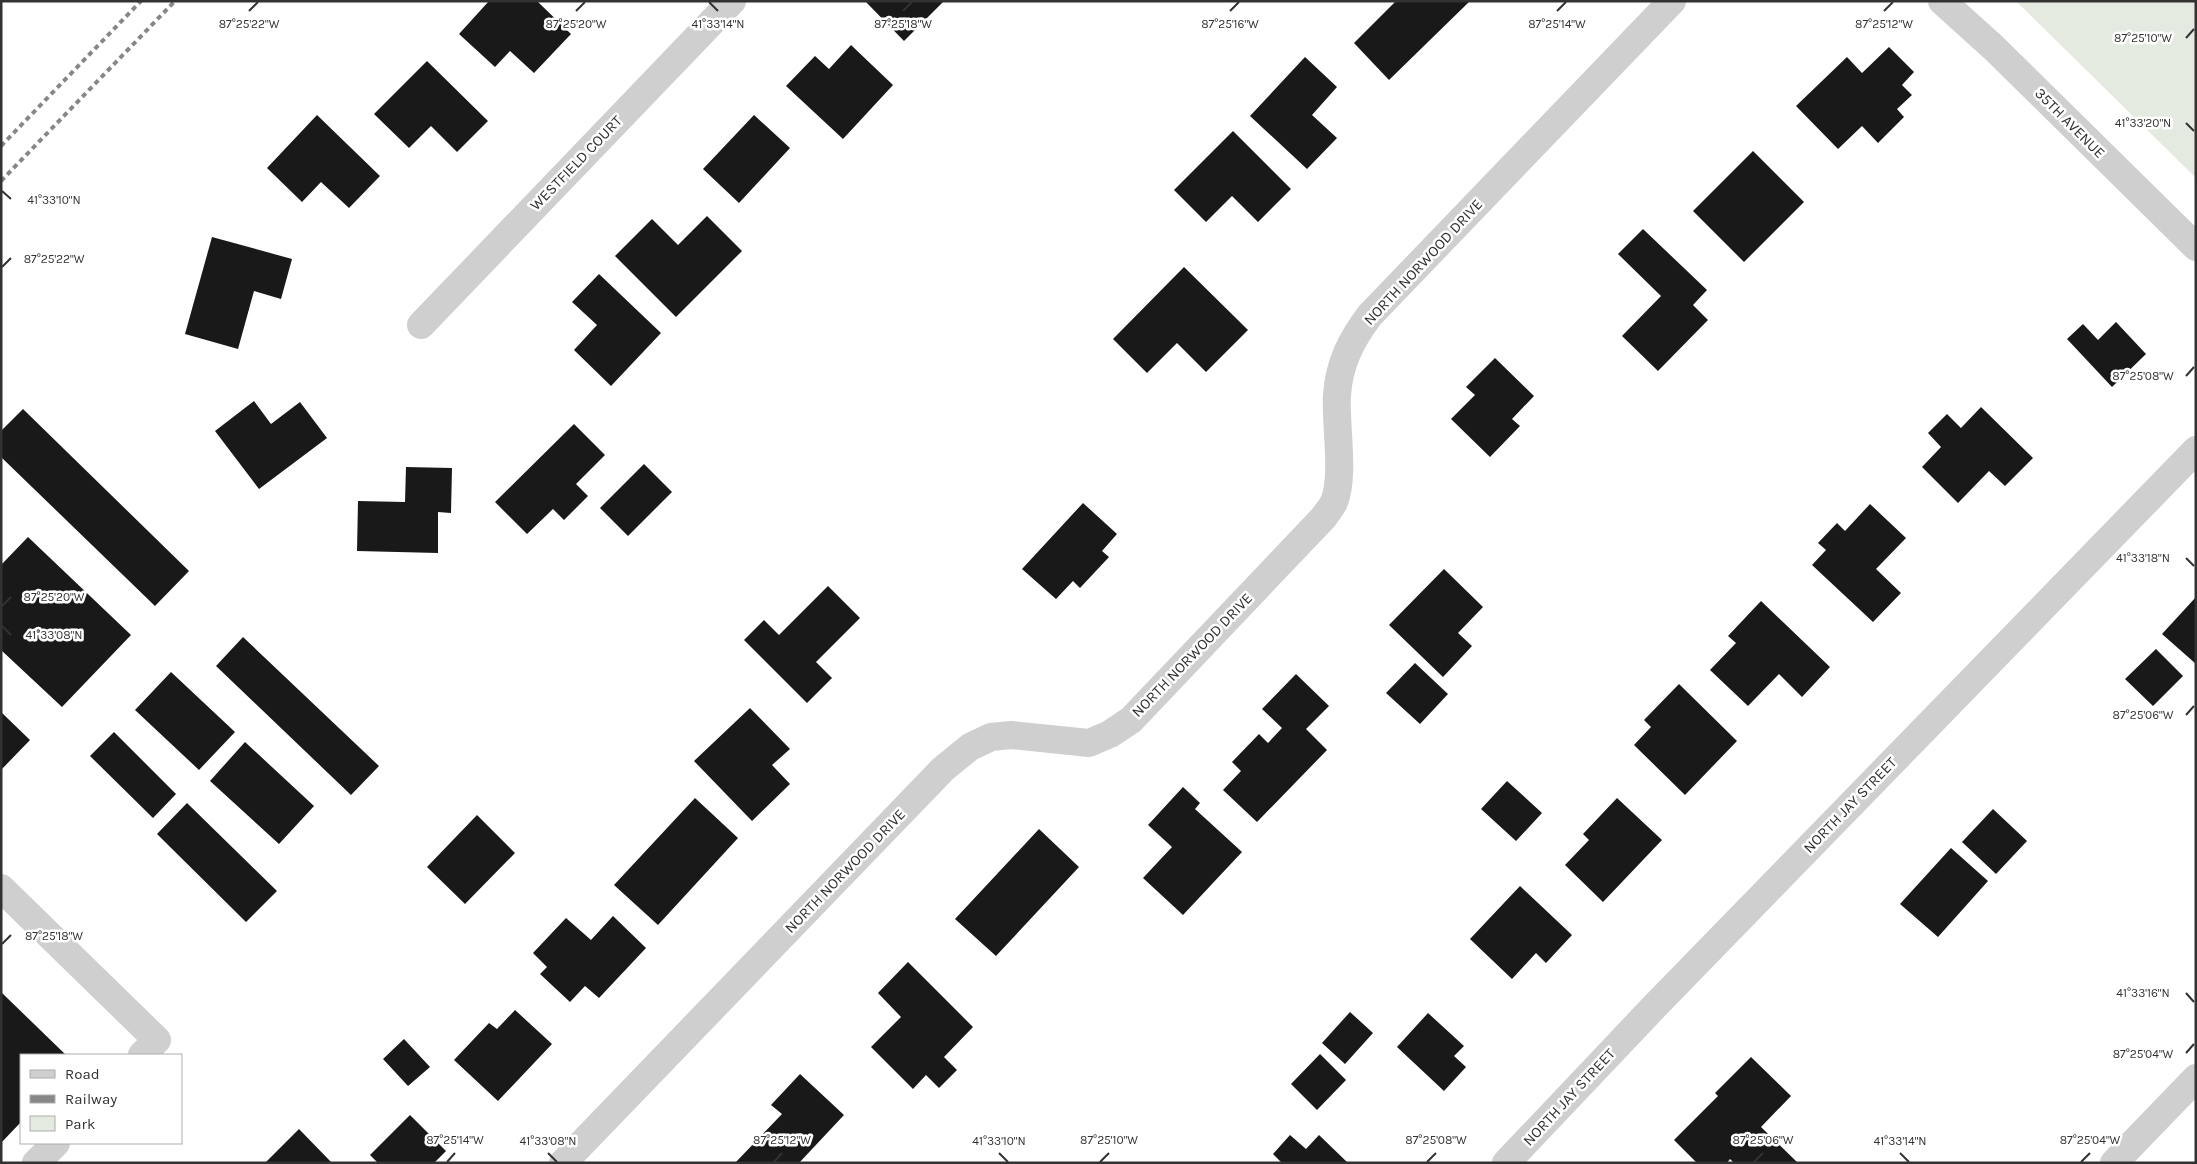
<svg xmlns="http://www.w3.org/2000/svg" width="2197" height="1164" viewBox="0 0 2197 1164" font-family="Karla,sans-serif">
  <style>
    .green { fill: #e4eadf }
    .building { fill: #191919 }
    .lines { fill: none; stroke-linecap: round; stroke-linejoin: round }
    .minor { stroke: #cfcfcf; stroke-width: 28 }
    .rail { stroke: #878787; stroke-width: 4; stroke-dasharray: 5 4; stroke-linecap: butt }
    .ticks { fill: none; stroke: #323232; stroke-width: 2 }
    .labels { text-anchor: middle; dominant-baseline: central; stroke-width: 5; stroke-linejoin: round; paint-order: stroke }
    .street-label { font-size: 15px; fill: #323232; stroke: #fff }
    .ticks-label { font-size: 12px; text-anchor: middle; fill: #323232; stroke: #fff; stroke-width: 5; stroke-linejoin: round; paint-order: stroke }
  </style>
  <rect width="100%" height="100%" fill="#fff"/>
  <!-- green -->
  <path class="green" d="M2016 1H2196V178Z"/>
  <!-- building -->
  <path class="building" d="M489 1H537L571 34 534 73 510 51 495 67 459 34Z
    M865 1H944L904 41Z
    M1396 1H1470L1389 80 1354 43Z
    M851 45 893 85 843 139 786 86 815 56 829 69Z
    M1889 47 1914 72 1902 85 1912 95 1897 109 1904 117 1878 143 1862 126 1838 149 1796 106 1847 57 1862 73Z
    M1305 57 1337 87 1312 115 1337 138 1307 169 1250 116Z
    M427 61 488 121 457 152 431 126 409 148 374 114Z
    M317 115 380 176 349 208 321 182 302 202 267 168Z
    M754 115 790 148 739 203 703 169Z
    M1233 131 1291 189 1258 222 1232 196 1206 222 1174 190Z
    M1753 151 1804 202 1744 262 1693 211Z
    M707 216 742 251 676 317 615 256 652 219 678 245Z
    M1643 229 1707 290 1693 305 1708 320 1658 371 1622 336 1661 296 1618 254Z
    M212 237 292 259 281 299 254 291 238 349 185 334Z
    M1184 267 1248 330 1206 372 1177 343 1147 373 1113 339Z
    M599 274 661 333 611 386 574 350 597 325 572 302Z
    M2116 322 2146 354 2112 387 2067 339 2083 324 2098 340Z
    M1495 358 1534 396 1512 419 1520 426 1490 457 1451 419 1475 395 1466 387Z
    M254 401 271 424 300 402 327 438 259 489 215 431Z
    M1981 407 2033 458 2005 486 1989 471 1958 503 1922 467 1941 447 1928 433 1947 414 1961 428Z
    M23 409 189 571 155 606 1 457V431Z
    M574 424 605 455 576 484 588 496 564 520 553 509 527 534 495 502Z
    M644 464 672 492 628 536 600 508Z
    M406 467 452 468 451 513 438 512V553L357 551 358 501 405 502Z
    M1083 503 1117 534 1102 551 1109 557 1080 588 1073 581 1056 599 1022 569Z
    M1870 504 1906 538 1876 569 1901 593 1873 622 1812 565 1826 550 1818 543 1837 523 1845 531Z
    M28 537 131 635 62 707 1 650V565Z
    M1444 569 1483 607 1458 633 1472 646 1443 677 1389 625Z
    M828 586 860 618 816 662 832 678 807 703 744 640 764 620 779 635Z
    M2196 597V664L2162 634Z
    M1761 601 1830 667 1802 697 1779 674 1748 706 1710 670 1736 643 1728 636Z
    M243 637 379 766 351 795 216 666Z
    M2156 649 2183 676 2153 706 2125 679Z
    M1415 663 1448 694 1420 724 1386 693Z
    M171 672 235 732 199 770 135 710Z
    M1296 674 1329 706 1306 729 1327 750 1257 822 1223 790 1241 771 1232 762 1259 734 1268 743 1282 728 1262 709Z
    M1679 684 1737 741 1685 795 1634 745 1651 727 1644 720Z
    M750 708 790 749 772 765 790 784 752 821 694 761Z
    M1 712 30 740 1 770Z
    M114 732 176 794 153 818 90 756Z
    M245 742 314 806 279 844 210 781Z
    M1507 781 1542 813 1516 841 1481 809Z
    M1183 787 1200 803 1195 809 1242 852 1183 915 1143 878 1172 847 1148 825Z
    M695 798 738 838 658 925 614 885Z
    M1617 798 1662 840 1603 902 1565 865 1589 840 1583 834Z
    M187 803 277 891 246 922 157 834Z
    M1993 809 2027 841 1996 874 1962 842Z
    M477 815 515 853 465 904 427 867Z
    M1039 829 1079 867 996 956 955 919Z
    M1951 848 1988 881 1938 937 1900 904Z
    M1520 886 1572 935 1546 963 1536 953 1512 979 1470 939Z
    M613 916 646 948 599 998 585 986 570 1002 540 974 547 967 533 953 566 918 591 940Z
    M908 962 973 1027 944 1057 957 1070 939 1088 926 1075 913 1089 871 1047 901 1017 878 993Z
    M1 992 66 1055H21V1122L1 1143Z
    M515 1010 552 1044 498 1101 454 1060 489 1023 497 1029Z
    M1350 1012 1373 1033 1345 1064 1322 1043Z
    M1428 1013 1464 1046 1454 1056 1466 1067 1444 1091 1397 1047Z
    M404 1039 430 1067 408 1086 383 1059Z
    M1320 1054 1346 1080 1317 1110 1291 1084Z
    M1751 1057 1791 1096 1761 1127 1798 1163H1734L1730 1159 1727 1163H1697L1674 1140 1718 1096 1715 1093Z
    M800 1074 844 1115 799 1163H735L782 1114 771 1105Z
    M410 1115 446 1151 434 1163H378L370 1155Z
    M299 1129 332 1163H265Z
    M1290 1135 1306 1149 1319 1135 1348 1163H1282L1273 1154Z"/>
  <g class="lines">
    <!-- minor -->
    <path class="minor" d="M1942 1 1994 48 2196 247
      M421 325 732 1
      M1 888 157 1040 142 1055
      M36 1163 56 1143
      M563 1163 943 769 970 747 991 737 1011 735 1089 743 1110 734 1131 720 1324 517C1327 512 1332 507 1334 502 1345 476 1335 424 1337 395 1339 364 1351 340 1370 315L1672 1
      M1506 1163 1652 1009 2196 450
      M2114 1163 2196 1078"/>
    <!-- rail -->
    <path class="rail" d="M1 146 141 1
      M1 181 175 1"/>
  </g>
  <!-- ticks -->
  <path class="ticks" d="M709 2 718 11M249 11 258 2M576 11 585 2M903 11 912 2M1230 11 1239 2M1557 11 1566 2M1884 11 1893 2M2186 38 2194 29M2186 123 2194 131M2 191 11 199M2 267 11 258M2186 376 2194 367M2186 558 2194 566M2 606 11 597M2 626 11 635M2186 715 2194 706M2 944 11 935M2186 993 2194 1002M2186 1053 2194 1044M548 1153 557 1162M999 1153 1008 1162M1900 1153 1909 1162M447 1162 455 1153M774 1162 782 1153M1100 1162 1109 1153M1427 1162 1436 1153M1754 1162 1763 1153M2081 1162 2090 1153"/>
  <g class="labels">
    <!-- street labels -->
    <g class="street-label">
      <text transform="translate(2070 123) rotate(45)">35TH AVENUE</text>
      <text transform="translate(576 163) rotate(-46)">WESTFIELD COURT</text>
      <text transform="translate(1423 262) rotate(-47)">NORTH NORWOOD DRIVE</text>
      <text transform="translate(1192 655) rotate(-46)">NORTH NORWOOD DRIVE</text>
      <text transform="translate(1850 805) rotate(-46)">NORTH JAY STREET</text>
      <text transform="translate(845 871) rotate(-46)">NORTH NORWOOD DRIVE</text>
      <text transform="translate(1569 1097) rotate(-47)">NORTH JAY STREET</text>
    </g>
  </g>
  <g class="ticks-label">
    <text x="718" y="28">41°33'14"N</text>
    <text x="249" y="28">87°25'22"W</text>
    <text x="576" y="28">87°25'20"W</text>
    <text x="903" y="28">87°25'18"W</text>
    <text x="1230" y="28">87°25'16"W</text>
    <text x="1557" y="28">87°25'14"W</text>
    <text x="1884" y="28">87°25'12"W</text>
    <text x="2143" y="42">87°25'10"W</text>
    <text x="2143" y="127">41°33'20"N</text>
    <text x="54" y="204">41°33'10"N</text>
    <text x="54" y="263">87°25'22"W</text>
    <text x="2143" y="380">87°25'08"W</text>
    <text x="2143" y="562">41°33'18"N</text>
    <text x="54" y="601">87°25'20"W</text>
    <text x="54" y="639">41°33'08"N</text>
    <text x="2143" y="719">87°25'06"W</text>
    <text x="54" y="940">87°25'18"W</text>
    <text x="2143" y="997">41°33'16"N</text>
    <text x="2143" y="1058">87°25'04"W</text>
    <text x="455" y="1144">87°25'14"W</text>
    <text x="782" y="1144">87°25'12"W</text>
    <text x="1109" y="1144">87°25'10"W</text>
    <text x="1436" y="1144">87°25'08"W</text>
    <text x="1763" y="1144">87°25'06"W</text>
    <text x="2090" y="1144">87°25'04"W</text>
    <text x="548" y="1145">41°33'08"N</text>
    <text x="999" y="1145">41°33'10"N</text>
    <text x="1900" y="1145">41°33'14"N</text>
  </g>
  <!-- border -->
  <rect width="2197" height="1164" fill="none" stroke="#323232" stroke-width="5"/>
  <!-- legend -->
  <rect x="20" y="1054" width="162" height="90" fill="#ffffff" stroke="#adadad"/>
  <rect x="30" y="1070" width="25" height="8" fill="#cfcfcf" stroke="#adadad"/>
  <text x="65" y="1079" font-size="15" fill="#323232">Road</text>
  <rect x="30" y="1095" width="25" height="8" fill="#878787" stroke="#adadad"/>
  <text x="65" y="1104" font-size="15" fill="#323232">Railway</text>
  <rect x="30" y="1116" width="25" height="15" fill="#e4eadf" stroke="#adadad"/>
  <text x="65" y="1129" font-size="15" fill="#323232">Park</text>
</svg>
